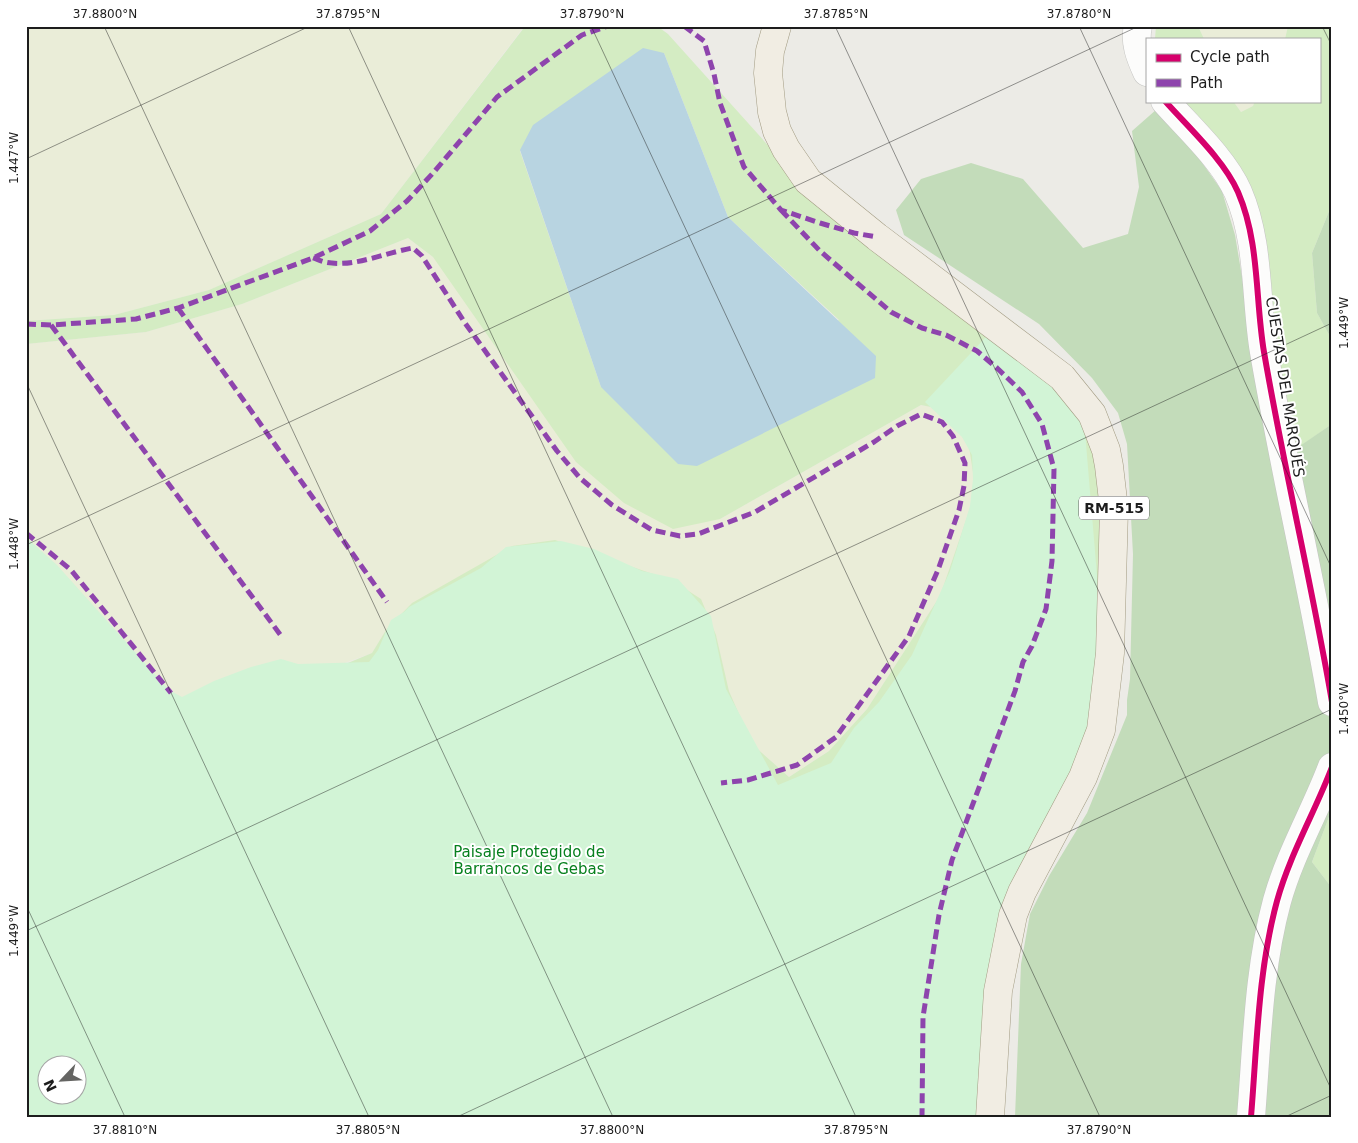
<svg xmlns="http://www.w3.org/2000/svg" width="1358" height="1143" viewBox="0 0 1358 1143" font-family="'DejaVu Sans',sans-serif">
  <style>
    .farmland { fill: #eaedd8 }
    .grass { fill: #d4ecc3; fill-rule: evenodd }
    .forest { fill: #c3dcba }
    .park { fill: #d2f4d6; fill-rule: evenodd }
    .water { fill: #b8d4e1 }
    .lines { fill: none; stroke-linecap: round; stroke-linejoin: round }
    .minor-casing { stroke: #c4c4c2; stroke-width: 29 }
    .major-casing { stroke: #a29b82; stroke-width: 29 }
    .minor { stroke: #fcfcfb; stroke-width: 28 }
    .major { stroke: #f1ede3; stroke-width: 28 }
    .quiet { stroke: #8e44ad; stroke-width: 5; stroke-dasharray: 10 5; stroke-linecap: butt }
    .cycleway-casing { stroke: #fff; stroke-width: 9 }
    .cycleway { stroke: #d6006c; stroke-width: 6 }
    .ticks { fill: none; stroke: #1d1d1d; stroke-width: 1; stroke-opacity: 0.45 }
    .labels { text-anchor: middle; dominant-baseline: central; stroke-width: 4; stroke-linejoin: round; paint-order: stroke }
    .shield { fill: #fff; stroke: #616161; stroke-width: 1 }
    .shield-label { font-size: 14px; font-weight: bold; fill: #1d1d1d }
    .street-label { font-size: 15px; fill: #1d1d1d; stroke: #fff }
    .park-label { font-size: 15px; fill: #07801e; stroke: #fff }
    .neatline { fill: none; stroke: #1d1d1d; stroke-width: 2 }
    .ticks-label { font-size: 12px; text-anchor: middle; fill: #1d1d1d }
  </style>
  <rect width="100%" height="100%" fill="#ecebe6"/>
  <!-- farmland -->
  <path class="farmland" d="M26 26H522L523 28 381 214 209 290 114 315 26 321Z
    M1198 26H1288L1285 39H1204Z
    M1233 101H1255L1253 106 1241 112Z
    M408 238 433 257 720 519 921 405 945 410 970 447 976 491 940 596 867 709 829 751 789 777 752 744 729 691 716 635 386 630 372 653 173 726 26 544V344L146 332 242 304Z"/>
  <!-- grass -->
  <path class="grass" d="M522 26H657L668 34 774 152 957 305 1083 418 1098 468 1101 541 1099 680 26 1117V748L343 665 372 653 386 630 412 603 512 546 555 540 673 581 701 599 716 635 729 691 752 744 789 777 829 751 867 709 940 596 976 491 969 447 945 410 921 405 720 519 673 529 624 503 576 462 433 257 408 238 242 304 146 332 26 344V321L114 315 209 290 381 214 523 29ZM664 53 728 217 839 320 601 387 520 151ZM48 1066H78V1096H48Z
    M1156 26H1198L1204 39H1155Z
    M1288 26H1332V204L1312 253 1317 313 1332 340V424L1295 450 1283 385 1266 246 1179 101H1233L1241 112 1253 106 1255 101H1319V39H1285Z
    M1332 809V888L1312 862Z"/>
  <!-- forest -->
  <path class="forest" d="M1157 109 1191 147 1222 191 1235 235 1266 420 1275 463 1332 424V809L1312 862 1332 888V1117H1015L1021 964 1030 914 1049 876 1087 813 1127 715V700L1130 679 1133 554 1127 444 1118 413 1092 378 1039 324 904 235 896 210 921 179 971 163 1023 179 1083 248 1128 234 1139 187 1132 131Z
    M1332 204V340L1317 313 1312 253Z"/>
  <!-- park -->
  <path class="park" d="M999 323 1081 384 1107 695 995 954 986 1117H26V542L29 540 57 565 169 690 182 697 214 681 251 667 281 659 298 664 369 662 378 650 391 620 404 612 409 607 481 568 506 547 561 541 594 549 642 571 678 579 711 616 726 689 778 785 831 763 854 728 879 702 912 655 950 571 970 506 973 479 972 455 962 437 925 402ZM48 1066H78V1096H48Z"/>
  <!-- water -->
  <path class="water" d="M643 48 664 53 728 217 876 356 875 378 697 466 678 464 601 387 520 150 533 125Z"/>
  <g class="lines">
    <!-- minor casing -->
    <g class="minor-casing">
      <path id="minor" d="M1138 26C1134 42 1140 57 1147 72
        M1165 101C1189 128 1224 160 1238 192 1260 243 1255 299 1264 352 1284 469 1312 585 1332 702
        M1251 1117C1257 1045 1258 971 1277 901 1290 854 1315 812 1332 767"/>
    </g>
    <!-- major casing -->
    <g class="major-casing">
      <path id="major" d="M777 26 770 51 768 73 772 112 777 131 786 149 808 181 877 237 1062 377 1092 414 1106 450 1109 466 1114 509 1110 653 1101 730 1083 777 1022 892 1013 915 998 991 990 1117"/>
    </g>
    <!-- minor -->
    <use href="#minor" class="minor"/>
    <!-- major -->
    <use href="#major" class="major"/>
    <!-- quiet -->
    <path class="quiet" d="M684 26 704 41 714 74 720 103 744 167 781 210 820 223 854 233 877 237
      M781 210 820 251 891 312 922 328 946 335 977 351 997 368 1022 392 1042 424 1054 469 1052 561 1046 609 1032 646 1023 662 1015 691 952 860 939 915 923 1017 922 1117
      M313 258C319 260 325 263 332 263 357 266 388 252 413 248L422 256 465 323 557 451 580 478 612 505 652 530 680 536 698 534 755 512 874 442 897 426 921 414 942 422 953 436 965 463 964 486 959 510 938 570 909 636 836 737 797 765 748 780 721 783
      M178 308 387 602
      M26 324 51 325 136 319 178 308 313 258 370 231 407 201 434 172 497 97 582 35 608 26
      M51 325 282 637
      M26 533 71 570 171 693"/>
    <!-- cycleway casing -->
    <g class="cycleway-casing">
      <path id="cycleway" d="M1165 101C1189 128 1224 160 1238 192 1260 243 1255 299 1264 352 1284 469 1312 585 1332 702
        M1251 1117C1257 1045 1258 971 1277 901 1290 854 1315 812 1332 767"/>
    </g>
    <!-- cycleway -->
    <use href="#cycleway" class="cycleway"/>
  </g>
  <!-- ticks -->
  <path class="ticks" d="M104 26 613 1117M348 26 856 1117M591 26 1100 1117M835 26 1332 1091M1079 26 1332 569M1322 26 1332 46M26 159 310 26M26 382 369 1117M26 545 1139 26M26 905 125 1117M26 931 1332 323M457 1117 1332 709M1285 1117 1332 1095"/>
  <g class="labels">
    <!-- shield labels -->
    <rect class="shield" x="1079" y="496.5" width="70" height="23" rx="4"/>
    <g class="shield-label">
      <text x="1114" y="508">RM-515</text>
    </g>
    <!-- street labels -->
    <g class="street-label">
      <text transform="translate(1285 387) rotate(81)">CUESTAS DEL MARQUÉS</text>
    </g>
    <!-- park labels -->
    <g class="park-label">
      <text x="529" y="852">Paisaje Protegido de<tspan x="529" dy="17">Barrancos de Gebas</tspan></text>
    </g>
  </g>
  <!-- border -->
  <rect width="1358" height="1143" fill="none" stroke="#ffffff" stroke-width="55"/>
  <!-- legend -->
  <rect x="1146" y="38" width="175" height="65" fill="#ffffff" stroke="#a5a5a5"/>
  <rect x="1156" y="54" width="25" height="8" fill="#d6006c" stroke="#a5a5a5"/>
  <text x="1190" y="62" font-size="15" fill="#1d1d1d">Cycle path</text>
  <rect x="1156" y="79" width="25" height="8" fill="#8e44ad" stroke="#a5a5a5"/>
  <text x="1190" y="88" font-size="15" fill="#1d1d1d">Path</text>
  <!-- north arrow -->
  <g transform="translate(62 1080) rotate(245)"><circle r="24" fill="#ffffff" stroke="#a5a5a5"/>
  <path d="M0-4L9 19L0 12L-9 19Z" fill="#656563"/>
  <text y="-8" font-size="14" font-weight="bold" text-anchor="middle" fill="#1d1d1d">N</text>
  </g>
  <rect x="28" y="28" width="1302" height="1088" class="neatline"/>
  <g class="ticks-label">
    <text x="105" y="18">37.8800°N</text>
    <text x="348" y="18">37.8795°N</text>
    <text x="592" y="18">37.8790°N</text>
    <text x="836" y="18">37.8785°N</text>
    <text x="1079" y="18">37.8780°N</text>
    <text transform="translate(14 158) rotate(-90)" y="4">1.447°W</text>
    <text transform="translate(1344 323) rotate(-90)" y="4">1.449°W</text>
    <text transform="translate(14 544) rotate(-90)" y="4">1.448°W</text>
    <text transform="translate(1344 709) rotate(-90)" y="4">1.450°W</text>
    <text transform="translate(14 931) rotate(-90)" y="4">1.449°W</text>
    <text x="125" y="1134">37.8810°N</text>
    <text x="368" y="1134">37.8805°N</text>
    <text x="612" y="1134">37.8800°N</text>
    <text x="856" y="1134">37.8795°N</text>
    <text x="1099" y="1134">37.8790°N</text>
  </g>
</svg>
